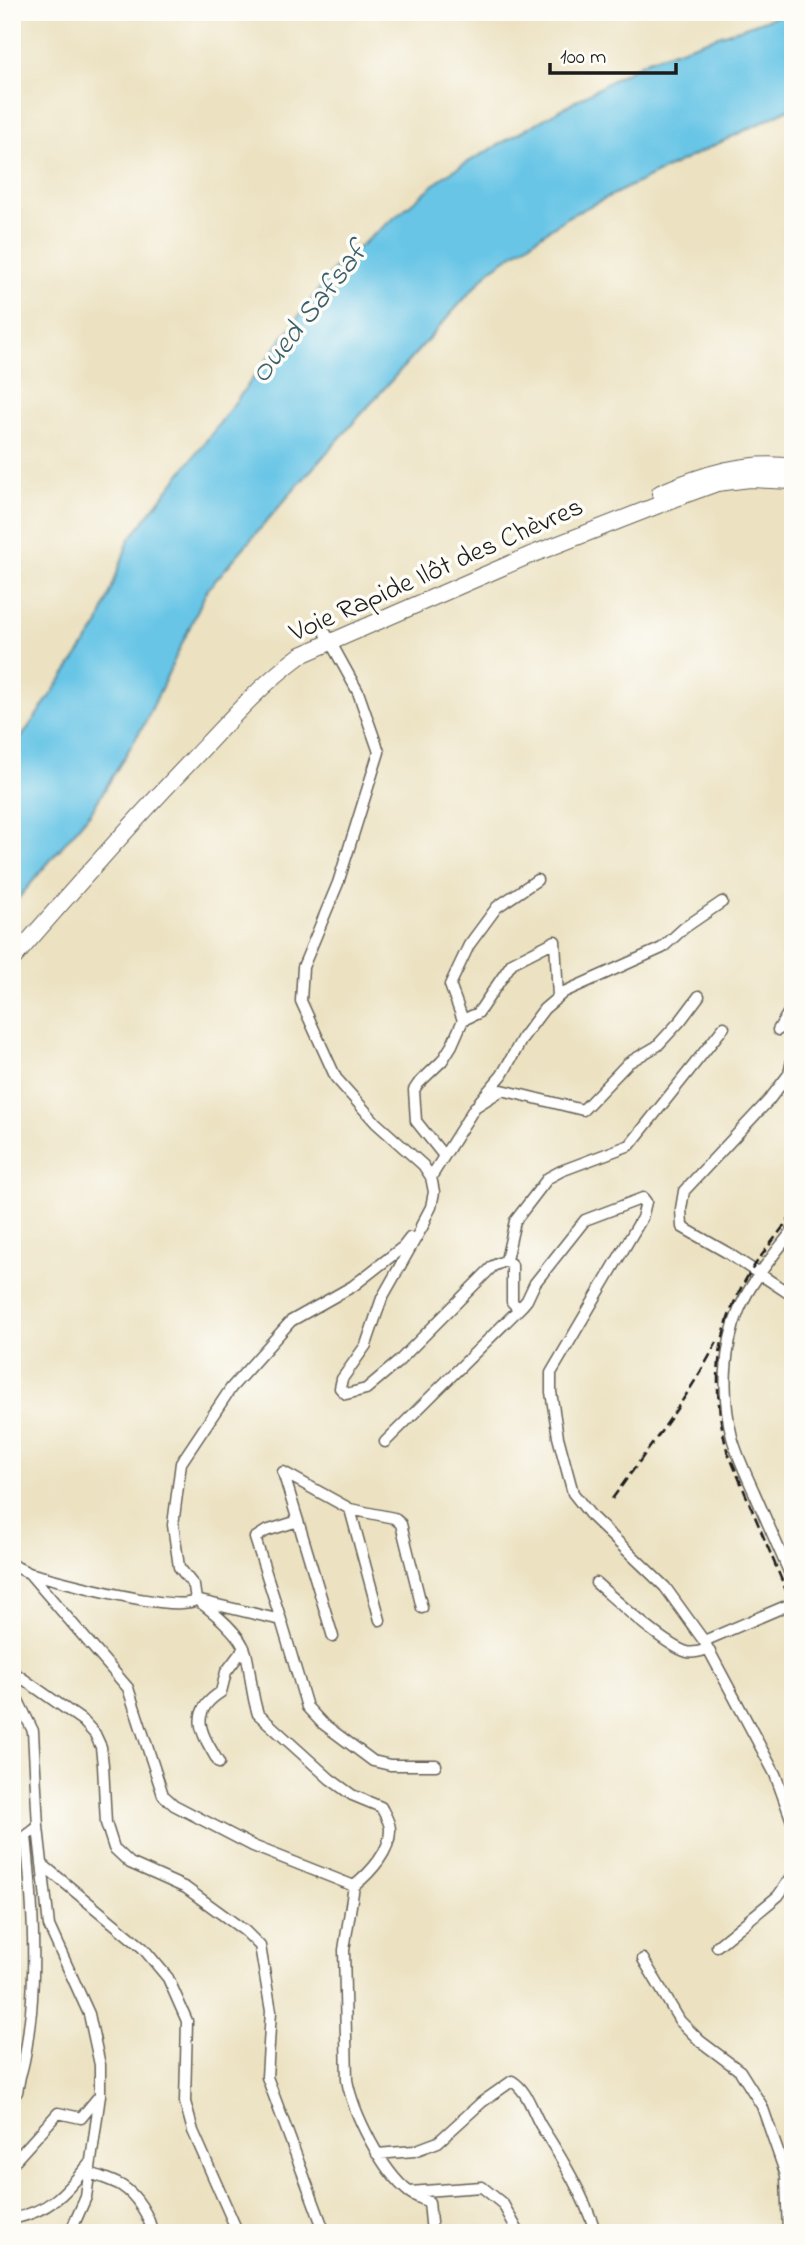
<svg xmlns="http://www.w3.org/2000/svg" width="805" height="2245" viewBox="0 0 805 2245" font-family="'Indie Flower',sans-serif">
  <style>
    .water { fill: #68c5e6; stroke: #427081; stroke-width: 2 }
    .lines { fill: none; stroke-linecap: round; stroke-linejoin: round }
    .minor-casing { stroke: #656156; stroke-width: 13 }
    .highway-casing { stroke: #656156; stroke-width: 18 }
    .minor { stroke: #fff; stroke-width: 10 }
    .highway { stroke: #fff; stroke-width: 16 }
    .rail { stroke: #1c1c1c; stroke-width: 2.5; stroke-dasharray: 10 5; stroke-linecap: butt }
    .labels { text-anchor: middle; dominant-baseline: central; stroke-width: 7; stroke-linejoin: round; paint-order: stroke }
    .street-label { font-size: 28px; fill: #1c1c1c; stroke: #fdfcf7 }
    .water-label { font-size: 30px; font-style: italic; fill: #3a606d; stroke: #fdfcf7 }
  </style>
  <rect width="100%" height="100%" fill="#fdfcf7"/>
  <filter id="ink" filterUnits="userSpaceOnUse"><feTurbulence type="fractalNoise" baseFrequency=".0143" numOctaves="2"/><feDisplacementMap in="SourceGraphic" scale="14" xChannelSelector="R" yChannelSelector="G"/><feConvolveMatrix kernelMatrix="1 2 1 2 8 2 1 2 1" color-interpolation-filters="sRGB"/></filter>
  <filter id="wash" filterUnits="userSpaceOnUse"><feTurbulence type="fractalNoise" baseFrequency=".00686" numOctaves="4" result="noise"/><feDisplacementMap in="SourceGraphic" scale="28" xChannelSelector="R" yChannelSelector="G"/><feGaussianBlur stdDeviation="1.57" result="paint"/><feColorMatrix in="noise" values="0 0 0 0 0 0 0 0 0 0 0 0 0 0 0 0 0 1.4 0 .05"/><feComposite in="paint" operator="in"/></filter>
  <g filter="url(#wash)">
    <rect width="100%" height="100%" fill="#ece2c2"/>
    <!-- water -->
    <path class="water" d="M789 12H793V107L569 216 490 270 297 486 207 590 145 723 91 812 12 906V751L98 626 129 540 213 432 336 266 447 174 648 60Z"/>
  </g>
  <g filter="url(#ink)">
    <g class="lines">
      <!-- minor casing -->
      <g class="minor-casing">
        <path id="minor" d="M325 632 358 692 379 752 338 883 303 967 301 1001 336 1078 376 1123 423 1165 431 1177 434 1192 431 1207 421 1226
          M463 1020 450 985 469 945 497 907 537 880
          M778 1030 793 1005
          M793 1056 789 1074 769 1100 684 1191 681 1209 682 1227 726 1252 793 1296
          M479 1102 502 1075 523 1037 544 1009 564 992 662 948 684 928 722 902
          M444 1156 416 1121 414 1090 418 1084 442 1061 452 1045 463 1020 478 1013 512 963 555 941 558 997
          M431 1177 475 1107 502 1090 583 1110 628 1063 657 1046 681 1020 699 996
          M425 1222 382 1298 366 1345 342 1379 340 1388 346 1394 366 1389 398 1362 493 1266 506 1260 512 1265V1302L516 1306H522L527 1300 535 1283 585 1220 643 1198 646 1202 642 1218 551 1373V1392L558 1437 573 1493 592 1517 665 1587 704 1641 775 1774 793 1824
          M793 1230C774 1255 751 1281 739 1310 723 1348 722 1398 732 1437 737 1456 746 1474 754 1492 767 1522 780 1551 793 1581
          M506 1260 515 1221 548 1178 561 1171 630 1145 724 1027
          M385 1442 522 1306
          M350 1509 394 1518 401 1524 422 1608
          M298 1521 333 1637
          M12 1565 29 1573C58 1580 176 1614 196 1600L194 1586 179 1567 173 1525 181 1463 231 1388 291 1321 353 1286 403 1247 410 1238
          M29 1573 128 1688 163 1795 174 1805 253 1846 354 1886 344 1950 347 2080C353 2113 382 2171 409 2192 415 2197 423 2199 429 2202L432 2233
          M596 1583C615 1599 665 1646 687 1652 694 1654 701 1651 708 1649
          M196 1600 281 1620 255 1538 266 1531 298 1521 283 1472 350 1509 380 1620
          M201 1603C216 1614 241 1635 246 1653 251 1673 251 1694 258 1714L330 1779 352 1795 381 1807C384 1813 390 1822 390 1829 391 1851 370 1873 354 1886
          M281 1620 307 1707 322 1723 373 1761 390 1765H436
          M704 1641 793 1603
          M12 1671 83 1721 95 1734 101 1747 103 1765 106 1823 114 1848 130 1863 186 1888 245 1931 260 1946 271 2011 267 2077 325 2233
          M12 1688 33 1731 38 1827 49 1926 89 2014 100 2065V2095L86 2197 70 2233
          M219 1763C203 1735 186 1714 221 1692L226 1672 244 1648
          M42 1864 143 1948 168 1978 187 2021 185 2102 193 2131 238 2233
          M717 1946 778 1896 793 1875
          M643 1959 680 2021 700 2041 740 2071 762 2106 786 2175 788 2233
          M12 2078 20 2076C27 2055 28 2034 31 2012 36 1953 32 1895 26 1836L38 1827
          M12 2096 17 2092 20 2076
          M377 2154 414 2151 438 2142 482 2102 512 2081C528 2091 532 2111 541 2126 563 2160 583 2194 596 2233
          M12 2164 58 2113 81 2118 100 2095
          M90 2173C100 2177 112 2180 122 2186 136 2195 150 2216 152 2233
          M409 2192 482 2187 503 2204 519 2233
          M12 2219C52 2210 65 2193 90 2163"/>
      </g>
      <!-- highway casing -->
      <g class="highway-casing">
        <path id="highway" d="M660 493C702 475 746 460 793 467
          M12 960C70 893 129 826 190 762 225 725 259 686 301 655L528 556 684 495 717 483 750 479 793 481"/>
      </g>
      <!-- minor -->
      <use href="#minor" class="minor"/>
      <!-- highway -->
      <use href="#highway" class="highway"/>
      <!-- rail -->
      <path class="rail" d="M793 1213C779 1234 762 1253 749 1274 715 1329 711 1388 727 1450L793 1607
        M612 1499C649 1448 688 1398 717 1342"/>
    </g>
  </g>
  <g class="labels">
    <!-- street labels -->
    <g class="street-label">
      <text transform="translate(437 571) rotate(-24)">Voie Rapide Ilôt des Chèvres</text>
    </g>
    <!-- water labels -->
    <g class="water-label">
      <text transform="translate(310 314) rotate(-52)">Oued Safsaf</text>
    </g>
  </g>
  <!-- margin -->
  <rect width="805" height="2245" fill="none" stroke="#fdfcf7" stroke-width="42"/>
  <!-- scale -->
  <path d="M550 63v10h126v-10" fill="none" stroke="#1c1c1c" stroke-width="3.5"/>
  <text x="560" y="63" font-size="21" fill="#1c1c1c" stroke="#fdfcf7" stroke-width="5" paint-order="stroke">100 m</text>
</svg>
